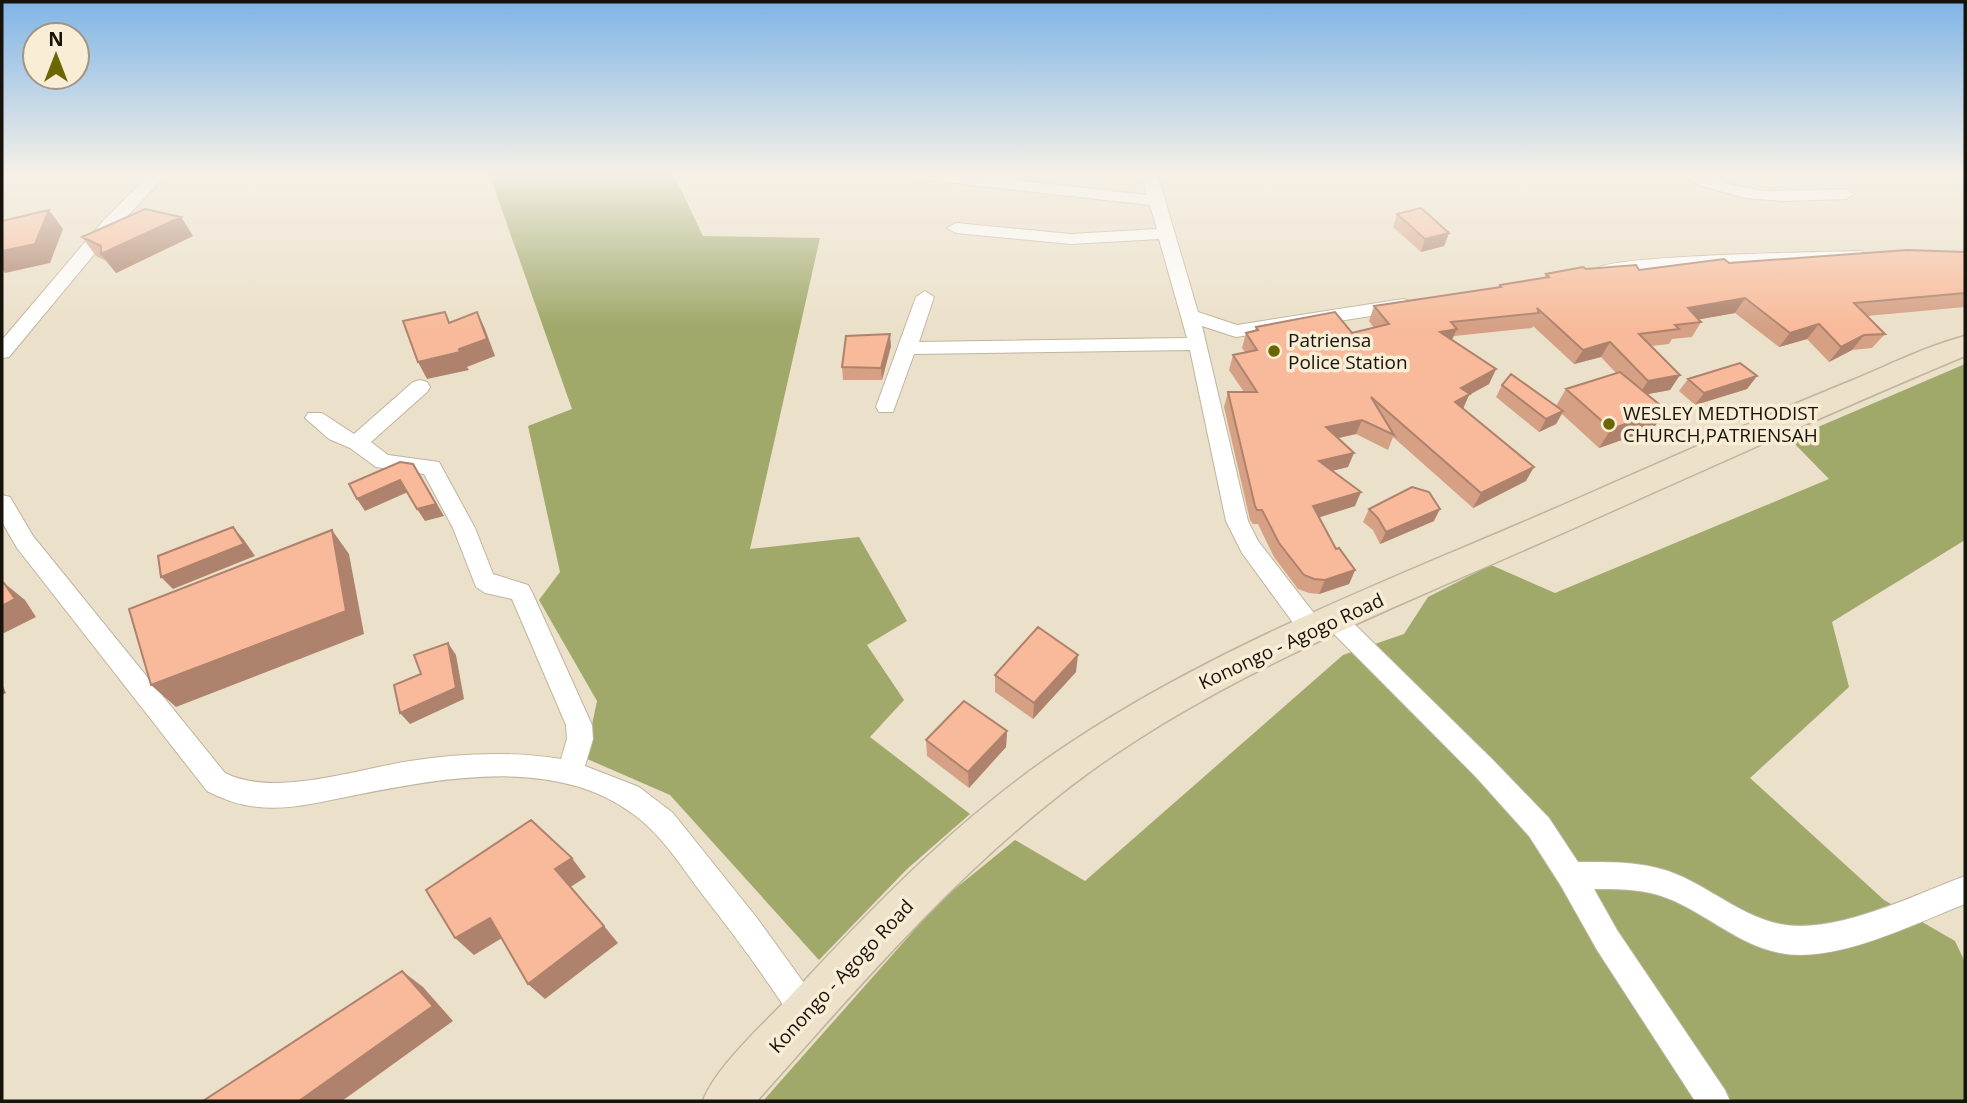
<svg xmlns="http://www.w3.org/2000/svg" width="1967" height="1103" viewBox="0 0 1967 1103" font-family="'Open Sans',sans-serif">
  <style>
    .forest { fill: #a0a86a }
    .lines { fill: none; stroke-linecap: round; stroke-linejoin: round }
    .minor-casing { stroke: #bfb49e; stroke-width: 2 }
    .secondary-casing { stroke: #bfb49e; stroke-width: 3 }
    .minor { fill: #fff; fill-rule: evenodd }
    .secondary { fill: #ede1ca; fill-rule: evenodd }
    .wall { fill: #d5a084 }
    .shaded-wall { fill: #ae826c }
    .building { fill: #f8ba9a; stroke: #ae826c; stroke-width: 2 }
    .poi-dot { fill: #6a6600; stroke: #f9edd6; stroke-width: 2.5 }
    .labels { text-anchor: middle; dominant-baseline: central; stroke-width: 7; stroke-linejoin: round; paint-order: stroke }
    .poi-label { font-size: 19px; fill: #17130b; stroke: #f9edd6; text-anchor: start }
    .street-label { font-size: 19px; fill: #17130b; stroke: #f9edd6 }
  </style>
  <rect width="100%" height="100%" fill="#ebe0c9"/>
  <!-- forest -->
  <path class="forest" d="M486 173H673L703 236 820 238 750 549 859 537 907 621 867 645 904 700 870 737 970 814 907 869 819 960 670 795 585 758 597 701 539 600 560 572 528 426 572 409 490 176Z
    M1965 364V540L1832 622 1849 687 1750 778 1884 900 1955 941 1965 962V1101H763L940 901 1015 840 1085 881 1343 655 1404 634 1428 597 1491 565 1555 593 1829 479 1790 439Z"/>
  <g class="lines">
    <!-- minor casing -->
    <g class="minor-casing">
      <path id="minor" d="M151 173H168L115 229 9 357 2 358V340L103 221Z
        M901 173H954L1147 195 1141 173H1157L1198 312 1237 325 1403 299 1410 301 1412 305 1410 309 1403 311 1236 337 1202 326 1248 521 1258 541 1320 621 1323 628 1320 635 1311 638 1302 635 1242 553 1226 521 1190 350 914 354 893 412H879L876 407 916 297 925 291 934 297 919 342 1187 338 1159 239 1071 244 956 233 947 228 956 223 1071 234 1157 229 1150 205 909 178Z
        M1678 173H1700L1732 185 1765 191 1846 189 1854 194 1846 199 1784 201 1746 198 1701 186Z
        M1861 251 1870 256 1867 260 1655 269 1605 274 1596 269C1608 255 1827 252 1861 251Z
        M420 380 427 382 430 387 427 392 371 442 388 455 439 462 475 528 493 574 528 585 532 592 592 725 593 739 585 766 639 787 673 813 757 918 817 1001 821 1012 817 1023 806 1027 795 1023C766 978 735 936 702 894 681 866 662 835 633 814 556 756 443 778 356 795 300 806 260 819 207 791L17 548 2 522V495L10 497 33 536 225 773C274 798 357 769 410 761 461 753 511 751 561 759L567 739 566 725 512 599 485 593 476 587 453 528 424 474 376 467 350 448 329 439 305 418 308 413H322L354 434 413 382Z
        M1333 608 1341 611 1493 760 1549 818 1578 862C1615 862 1649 861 1683 877 1715 892 1745 917 1780 924 1835 935 1914 895 1965 876V904C1914 924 1835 964 1780 953 1734 944 1701 908 1658 895 1638 889 1616 889 1594 889L1617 930 1725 1090 1730 1101H1695L1597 950 1561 886 1529 836 1475 776 1325 625 1321 618 1325 611Z"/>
    </g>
    <!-- secondary casing -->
    <g class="secondary-casing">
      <path id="secondary" d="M1965 336V356C1816 418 1670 486 1522 551 1375 616 1221 677 1091 771 963 864 861 984 757 1101H703C716 1066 767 1021 794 992 877 902 964 813 1067 745 1230 636 1418 570 1597 490 1682 453 1766 415 1853 380 1889 365 1927 346 1965 336Z"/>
    </g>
    <!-- minor -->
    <use href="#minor" class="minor"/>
    <!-- secondary -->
    <use href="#secondary" class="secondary"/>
  </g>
  <!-- wall -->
  <path class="wall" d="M1397 214 1449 233 1444 246 1421 252 1393 227Z
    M181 217 193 236 116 273 106 261 96 256 82 237Z
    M1965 252V307L1867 316 1885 334 1872 348 1852 350 1829 362 1807 339 1779 347 1735 313 1699 319 1701 322 1692 337 1672 339 1669 344 1651 346 1680 375 1670 390 1647 394 1653 429 1599 448 1562 414 1556 424 1539 432 1496 397 1502 385 1556 406 1566 389 1616 373 1601 357 1574 364 1533 326 1532 328 1454 336 1452 340 1496 369 1489 384 1469 395 1463 408 1526 481 1473 508 1393 437 1388 450 1356 434 1338 438 1348 467 1332 471 1355 506 1319 517 1336 549 1355 570 1349 584 1319 594 1309 593 1298 589 1274 557 1258 524H1253L1250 520 1224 407 1228 392H1244L1229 370 1233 355 1245 352 1242 348 1246 333 1255 331 1256 327 1352 333 1374 328 1369 321 1374 306 1499 287 1500 285 1544 278 1546 274 1586 269 1639 270 1729 263Z
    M891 346 882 380H843L842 367Z
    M1757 376 1747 389 1695 405 1679 391 1688 379Z
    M1369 509 1434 521 1380 544 1373 530 1363 522Z
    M1076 672 1033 719 995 692V675Z
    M1007 731 1006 747 969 788 927 756 926 740Z"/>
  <!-- shaded-wall -->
  <path class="shaded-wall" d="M49 210 63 229 50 263 5 273 2 269V251Z
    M181 217 193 236 116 273 101 254Z
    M1449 233 1444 246 1421 252 1425 239Z
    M1745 298 1735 313 1679 323 1688 308Z
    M477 312 485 329 495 356 467 367 469 370 427 379 418 362 459 349Z
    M1819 324 1807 339 1779 347 1790 333Z
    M1457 329 1450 343 1440 332Z
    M890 334 891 346 882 380 881 368Z
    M1864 335 1852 350 1829 362 1841 347Z
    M1610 342 1601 357 1574 364 1583 350Z
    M1496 369 1489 384 1469 395 1463 409 1454 403 1461 388Z
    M1680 375 1670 390 1638 396 1648 381Z
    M1757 376 1747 389 1695 405 1704 393Z
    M1666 410 1653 429 1599 448 1611 429Z
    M1563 411 1556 424 1539 432 1546 419Z
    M1362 420 1356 434 1321 442 1326 427Z
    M1354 453 1348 467 1314 475 1319 461Z
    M413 464 444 516 425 521 417 509Z
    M1534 467 1526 481 1473 508 1481 493Z
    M400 480 408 492 365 511 357 499Z
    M1361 492 1355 506 1308 521 1313 506Z
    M1440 509 1434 521 1380 544 1386 532Z
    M233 527 244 540 255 556 173 589 161 577Z
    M332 530 349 554 364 634 176 707 151 685Z
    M1355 570 1349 584 1319 594 1325 580Z
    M4 583 25 600 36 617 2 634V606Z
    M448 643 456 655 464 699 410 724 400 713Z
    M1078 655 1076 672 1033 719 1034 703Z
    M2 684 6 693 2 695Z
    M1007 731 1006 747 969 788 968 772Z
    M572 858 586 877 569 888 555 869Z
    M490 918 507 935 474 955 455 938Z
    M604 926 618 943 545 999 528 984Z
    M402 971 423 987 453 1021 342 1101H299Z"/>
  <!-- building -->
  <path class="building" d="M1421 208 1449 233 1425 239 1397 214Z
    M145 209 181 217 101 254V246L82 237Z
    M49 210 35 244 2 251V221Z
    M1907 250 1965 252V293L1854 303 1885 334 1864 335 1841 347 1819 324 1790 333 1745 298 1688 308 1701 322 1675 325 1679 329 1639 334 1680 375 1648 381 1610 342 1583 350 1537 308 1539 313 1451 322 1457 329 1440 332 1496 369 1461 388 1470 394 1455 402 1534 467 1481 493 1371 397 1394 435 1362 420 1326 427 1354 453 1319 461 1361 492 1313 506 1336 549 1339 548 1355 570 1325 580 1314 579 1304 575 1279 543 1262 510H1257L1255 506 1228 392H1257L1233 355 1257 350 1246 333 1258 330 1256 327 1335 312 1352 333 1389 324 1374 306 1501 287 1500 285 1549 277 1546 274 1583 267 1586 269 1636 265 1639 270 1724 259 1729 263Z
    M445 312 449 323 477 312 487 339 459 349 460 352 418 362 403 321Z
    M890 334 881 368 842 367 846 336Z
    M1740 363 1757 376 1704 393 1688 379Z
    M1620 372 1666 410 1611 429 1566 389Z
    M1511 374 1563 411 1546 419 1502 385Z
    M400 462 413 464 436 504 417 509 400 480 357 499 349 484Z
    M1412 487 1429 492 1440 509 1386 532 1378 518 1369 509Z
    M233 527 244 544 161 577 158 556Z
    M332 530 346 611 151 685 129 609Z
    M4 583 15 599 2 606V584Z
    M1038 627 1078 655 1034 703 995 675Z
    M448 643 456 688 400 713 394 685 421 674 414 655Z
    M964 701 1007 731 968 772 926 740Z
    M531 820 572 858 555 869 604 926 528 984 490 918 455 938 426 890Z
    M402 971 433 1006 299 1101H203Z"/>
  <!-- sky -->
  <linearGradient id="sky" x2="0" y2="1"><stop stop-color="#7fb4e6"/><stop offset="0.53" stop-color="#f6f1e7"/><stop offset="1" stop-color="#f6f1e7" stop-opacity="0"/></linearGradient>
  <rect width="1967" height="328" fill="url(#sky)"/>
  <!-- markers -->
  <g class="poi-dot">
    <circle cx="1274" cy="351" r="7"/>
    <circle cx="1609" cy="424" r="7"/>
  </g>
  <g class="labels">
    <!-- poi labels -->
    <g class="poi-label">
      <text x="1288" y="340">Patriensa<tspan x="1288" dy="22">Police Station</tspan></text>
      <text x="1623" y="413">WESLEY MEDTHODIST<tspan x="1623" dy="22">CHURCH,PATRIENSAH</tspan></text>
    </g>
    <!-- street labels -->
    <g class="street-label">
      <text transform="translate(1291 641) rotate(-25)">Konongo - Agogo Road</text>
      <text transform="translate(841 976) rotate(-47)">Konongo - Agogo Road</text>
    </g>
  </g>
  <!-- border -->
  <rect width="1967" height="1103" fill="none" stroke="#17130b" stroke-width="7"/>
  <!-- north arrow -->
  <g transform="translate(56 56)"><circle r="33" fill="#f9edd6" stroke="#9f9685" stroke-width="2"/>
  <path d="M0-5L12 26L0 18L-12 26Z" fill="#6a6600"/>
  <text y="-10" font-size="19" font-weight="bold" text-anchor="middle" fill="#17130b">N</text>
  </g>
</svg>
